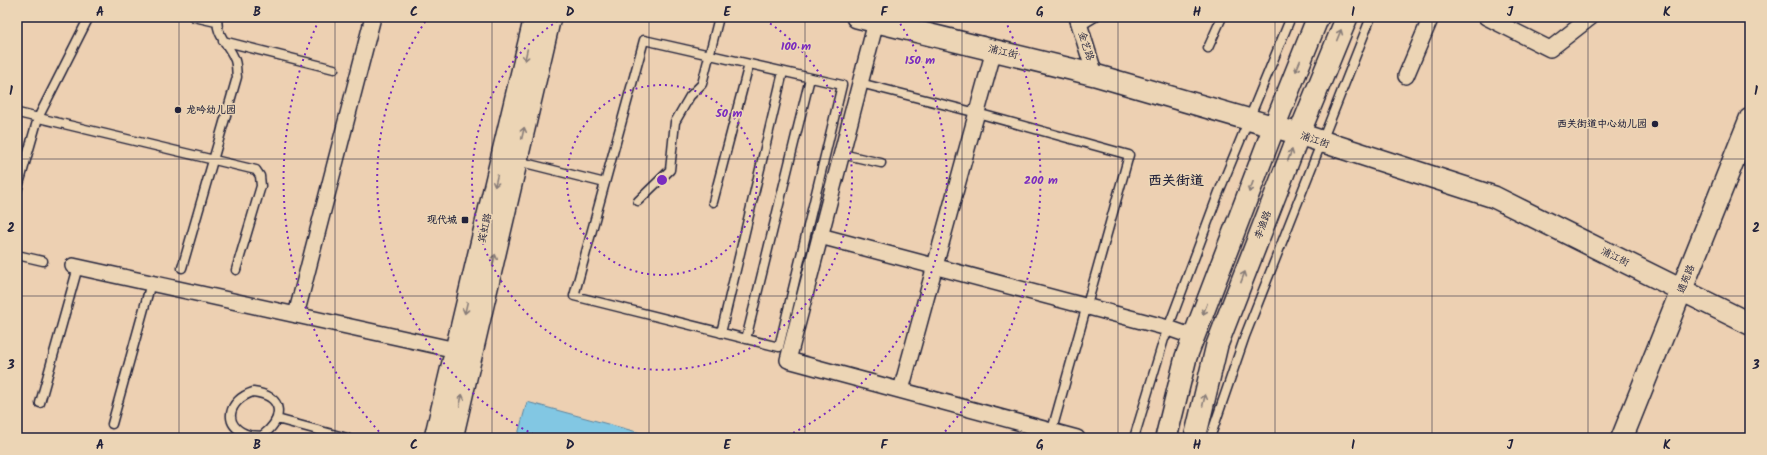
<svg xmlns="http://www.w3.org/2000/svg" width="1767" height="455" viewBox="0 0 1767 455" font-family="Kalam,'LXGW WenKai TC',sans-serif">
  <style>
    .water { fill: #82c7e3; stroke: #5c85a0 }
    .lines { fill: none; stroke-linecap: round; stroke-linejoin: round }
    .lane-casing { stroke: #22223b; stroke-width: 11 }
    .street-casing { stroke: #22223b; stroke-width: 18 }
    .secondary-casing { stroke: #22223b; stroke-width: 24 }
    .lane { stroke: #ecd5b5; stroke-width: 8 }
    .street { stroke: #ecd5b5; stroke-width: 15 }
    .secondary { stroke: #ecd5b5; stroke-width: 21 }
    .oneway { stroke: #877c78 }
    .grid { fill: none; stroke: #22223b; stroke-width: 1; stroke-opacity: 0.55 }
    .ring { fill: none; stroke: #7b2cbf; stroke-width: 2; stroke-dasharray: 2 4 }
    .poi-dot { fill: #22223b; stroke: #ecd5b5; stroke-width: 1.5 }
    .labels { text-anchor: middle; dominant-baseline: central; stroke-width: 3.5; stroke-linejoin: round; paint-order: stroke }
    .street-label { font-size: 10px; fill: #22223b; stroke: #ecd5b5 }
    .poi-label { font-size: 10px; font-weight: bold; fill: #22223b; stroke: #ecd5b5; text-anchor: end }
    .district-label { font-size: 14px; font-weight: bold; fill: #22223b; stroke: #ecd5b5 }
    .centre { fill: #7b2cbf; stroke: #ecd5b5; stroke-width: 2 }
    .ring-label { font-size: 12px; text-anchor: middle; font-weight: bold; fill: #7b2cbf; stroke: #ecd5b5; stroke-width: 3.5; stroke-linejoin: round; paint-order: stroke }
    .neatline { fill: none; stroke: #22223b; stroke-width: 1.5 }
    .grid-label { font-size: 13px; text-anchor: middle; font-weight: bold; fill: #22223b }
  </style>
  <rect width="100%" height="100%" fill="#edd0b2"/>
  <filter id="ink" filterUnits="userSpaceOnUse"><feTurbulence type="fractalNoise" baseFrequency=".025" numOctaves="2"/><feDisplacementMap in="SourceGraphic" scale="8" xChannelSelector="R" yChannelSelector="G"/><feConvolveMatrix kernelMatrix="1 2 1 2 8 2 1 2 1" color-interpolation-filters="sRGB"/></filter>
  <g filter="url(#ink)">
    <!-- water -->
    <path class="water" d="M527 402 659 438H517Z"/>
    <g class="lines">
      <!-- lane casing -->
      <g class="lane-casing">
        <path id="lane" d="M194 17 216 22
          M1080 26 1095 17
          M644 40 842 85 779 347 574 296Z
          M223 41 334 69
          M1208 48 1222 17
          M860 83 977 113 1129 155 1052 430
          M18 113 256 170 260 176 261 186 236 270
          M842 154 881 163
          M517 161 605 183
          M17 191 38 118 89 17
          M638 201 670 170 675 122 690 96 702 84 719 17
          M713 202 749 64
          M17 255 43 261
          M182 268 237 77C236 71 237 63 234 58 229 45 214 33 218 17
          M721 333 783 72
          M746 339 810 78
          M253 392C284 396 285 418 262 436 258 435 253 436 249 435 221 426 228 400 253 392Z
          M40 403 78 267
          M277 419 347 438
          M112 424 151 283
          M1134 438 1164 339 1219 192 1291 17
          M1210 438 1245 336 1371 17"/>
      </g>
      <!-- street casing -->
      <g class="street-casing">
        <path id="street" d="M1077 17 1095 75
          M1486 17 1550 49 1591 17
          M876 22 788 360 1077 438
          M1406 76 1431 17
          M820 236 1168 328 1194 337
          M73 266 456 350
          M296 315 373 17
          M901 390 994 50"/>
      </g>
      <!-- secondary casing -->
      <g class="secondary-casing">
        <path id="secondary" d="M857 17 1095 75 1299 134 1494 197 1750 324
          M435 438 535 17
          M452 438 550 17
          M1166 438 1186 357 1274 127 1318 17
          M1195 438 1217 345 1299 134 1347 17
          M1622 438 1750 119"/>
      </g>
      <!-- lane -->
      <use href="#lane" class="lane"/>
      <!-- street -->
      <use href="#street" class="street"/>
      <!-- secondary -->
      <use href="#secondary" class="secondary"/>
    </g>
    <!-- one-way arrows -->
    <defs><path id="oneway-shaft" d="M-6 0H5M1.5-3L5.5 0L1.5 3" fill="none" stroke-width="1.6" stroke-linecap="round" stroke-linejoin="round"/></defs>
    <g class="oneway">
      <use href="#oneway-shaft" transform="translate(1339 35) rotate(-68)"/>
      <use href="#oneway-shaft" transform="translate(526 55) rotate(103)"/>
      <use href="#oneway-shaft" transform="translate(1298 66) rotate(112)"/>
      <use href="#oneway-shaft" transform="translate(523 133) rotate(-77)"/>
      <use href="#oneway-shaft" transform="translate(1290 155) rotate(-69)"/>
      <use href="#oneway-shaft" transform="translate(496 181) rotate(103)"/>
      <use href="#oneway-shaft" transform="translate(1251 187) rotate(111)"/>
      <use href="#oneway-shaft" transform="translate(494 260) rotate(-77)"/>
      <use href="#oneway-shaft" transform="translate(1243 277) rotate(-69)"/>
      <use href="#oneway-shaft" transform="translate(466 308) rotate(103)"/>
      <use href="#oneway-shaft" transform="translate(1205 309) rotate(111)"/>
      <use href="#oneway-shaft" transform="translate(461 400) rotate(-77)"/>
      <use href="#oneway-shaft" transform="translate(1204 400) rotate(-77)"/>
    </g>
  </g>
  <!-- grid -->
  <path class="grid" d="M179 17V438M335 17V438M492 17V438M649 17V438M805 17V438M962 17V438M1118 17V438M1275 17V438M1432 17V438M1588 17V438M17 159H1750M17 296H1750"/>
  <!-- distance rings -->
  <g class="ring">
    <circle cx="662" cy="180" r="95"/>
    <path d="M760 17A190 190 0 1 1 564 17"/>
    <path d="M539 437A285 285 0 0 1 427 19M897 19A285 285 0 0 1 785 437"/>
    <path d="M383 436A379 379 0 0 1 319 20M1005 20A379 379 0 0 1 941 436"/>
  </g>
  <!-- markers -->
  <g class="poi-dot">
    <circle cx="178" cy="110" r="4"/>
    <circle cx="1655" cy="124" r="4"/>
    <rect x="461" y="216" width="8" height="8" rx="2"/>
  </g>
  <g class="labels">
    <!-- street labels -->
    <g class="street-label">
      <text transform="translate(1086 46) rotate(72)">金艺路</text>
      <text transform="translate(1003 52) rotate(14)">浦江街</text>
      <text transform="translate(1315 140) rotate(19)">浦江街</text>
      <text transform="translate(1263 225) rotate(-69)">李渔路</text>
      <text transform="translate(485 228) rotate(-77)">宾虹路</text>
      <text transform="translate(1615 257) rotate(26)">浦江街</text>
      <text transform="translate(1686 279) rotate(-68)">通苑路</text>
    </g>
    <!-- poi labels -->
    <g class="poi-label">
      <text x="186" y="110" text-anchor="start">龙吟幼儿园</text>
      <text x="1647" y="124">西关街道中心幼儿园</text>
      <text x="457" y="220">现代城</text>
    </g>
    <!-- district labels -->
    <g class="district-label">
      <text x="1176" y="181">西关街道</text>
    </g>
  </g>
  <circle cx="662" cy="180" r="6" class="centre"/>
  <g class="ring-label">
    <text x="796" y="50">100 m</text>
    <text x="920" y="64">150 m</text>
    <text x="729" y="117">50 m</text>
    <text x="1041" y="184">200 m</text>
  </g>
  <!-- margin -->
  <rect width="1767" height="455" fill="none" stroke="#ecd5b5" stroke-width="44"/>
  <rect x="22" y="22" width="1723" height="411" class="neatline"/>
  <g class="grid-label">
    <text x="100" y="16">A</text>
    <text x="257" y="16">B</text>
    <text x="414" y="16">C</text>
    <text x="570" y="16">D</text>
    <text x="727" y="16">E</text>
    <text x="884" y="16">F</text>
    <text x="1040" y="16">G</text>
    <text x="1197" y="16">H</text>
    <text x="1353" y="16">I</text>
    <text x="1510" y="16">J</text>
    <text x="1667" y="16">K</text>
    <text x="11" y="95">1</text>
    <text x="1756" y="95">1</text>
    <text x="11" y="232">2</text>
    <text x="1756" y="232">2</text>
    <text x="11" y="369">3</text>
    <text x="1756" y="369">3</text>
    <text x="100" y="449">A</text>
    <text x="257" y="449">B</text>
    <text x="414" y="449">C</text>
    <text x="570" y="449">D</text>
    <text x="727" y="449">E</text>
    <text x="884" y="449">F</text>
    <text x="1040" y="449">G</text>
    <text x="1197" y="449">H</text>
    <text x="1353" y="449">I</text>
    <text x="1510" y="449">J</text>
    <text x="1667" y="449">K</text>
  </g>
</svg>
